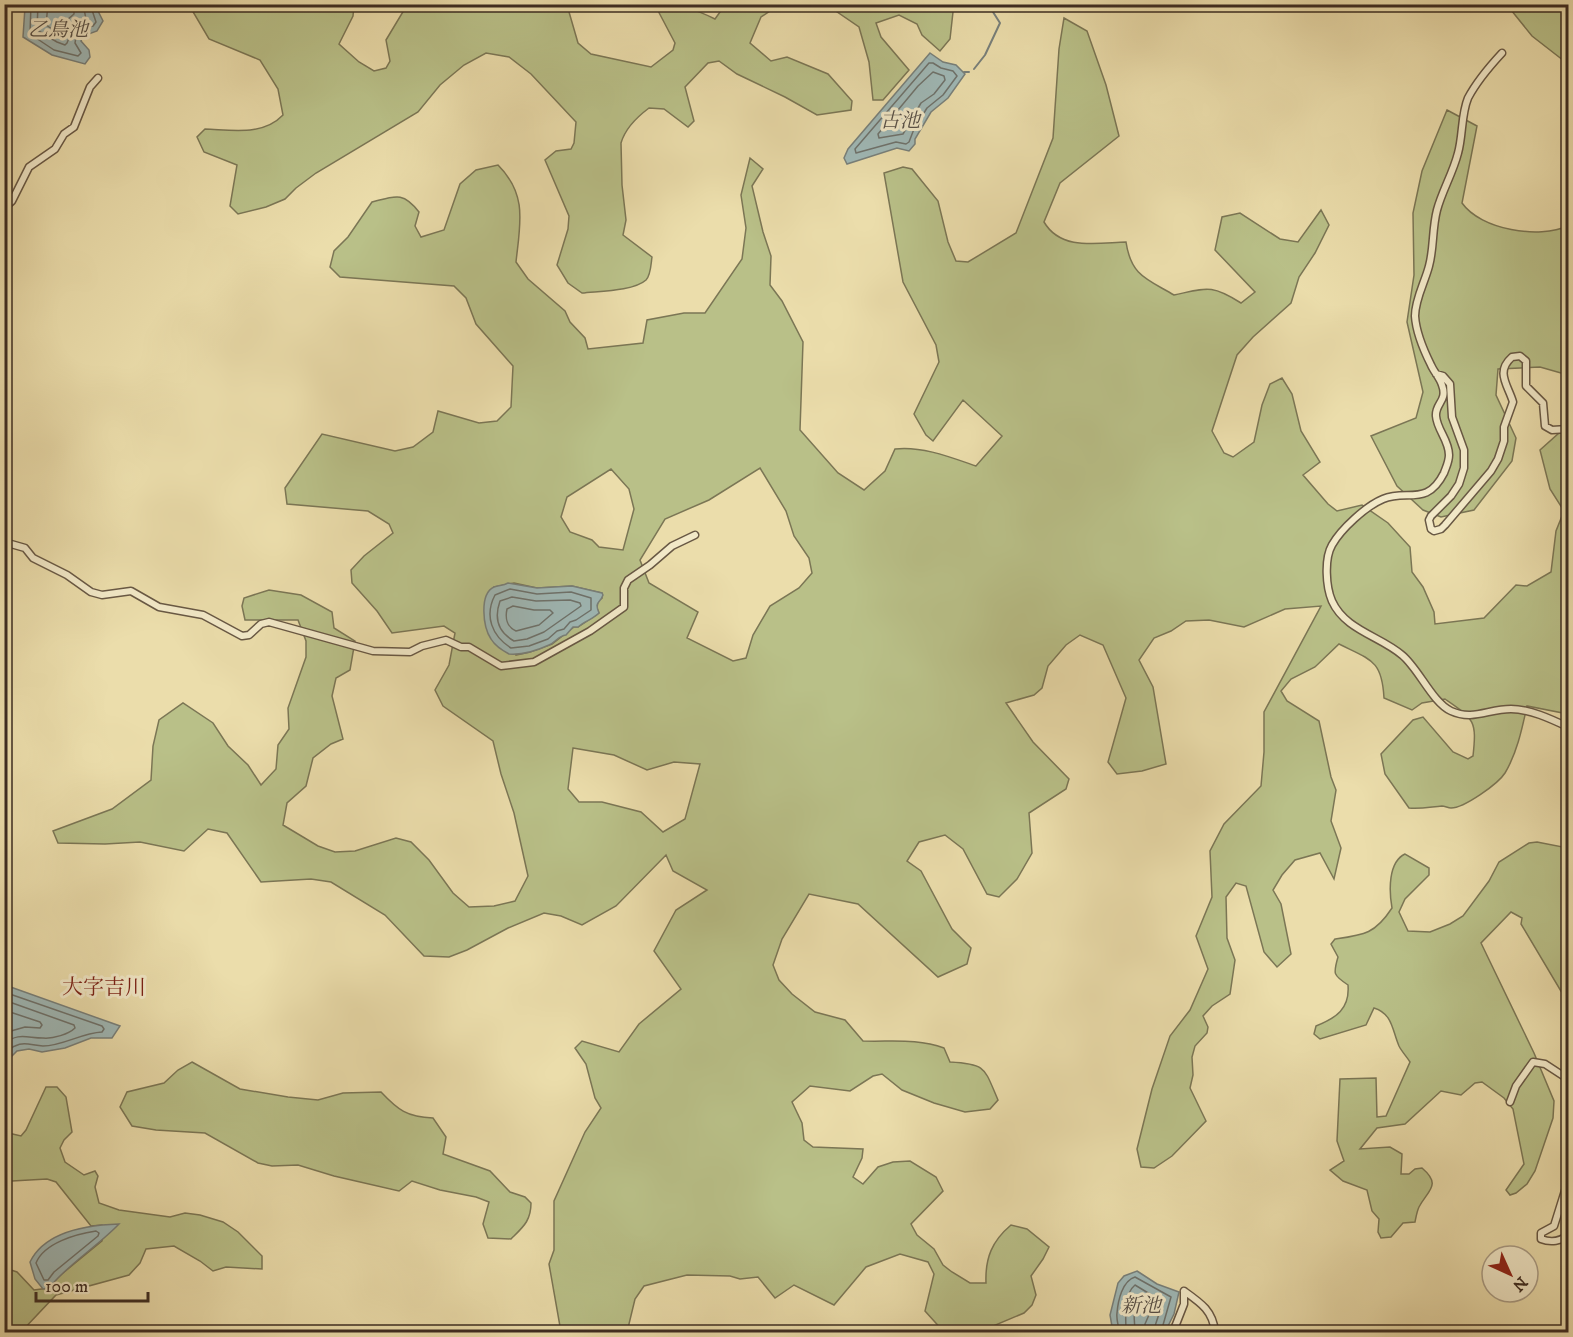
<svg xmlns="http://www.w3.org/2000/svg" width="1573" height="1337" viewBox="0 0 1573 1337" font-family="'IM FELL DW Pica','Noto Serif JP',serif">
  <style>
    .green { fill: #b9c088; stroke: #7b7655; stroke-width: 1.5; fill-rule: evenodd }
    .water { fill: #9fb8b6; stroke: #78807b; stroke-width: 1.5 }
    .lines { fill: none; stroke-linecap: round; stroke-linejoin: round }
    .shore { stroke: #6e726c; stroke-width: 1.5 }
    .stream { stroke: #78807b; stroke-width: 2 }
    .minor-casing { stroke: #685844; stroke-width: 9 }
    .minor { stroke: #f2e9c8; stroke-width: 6 }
    .labels { text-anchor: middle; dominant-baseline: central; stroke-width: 6; stroke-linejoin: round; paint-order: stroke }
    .water-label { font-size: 20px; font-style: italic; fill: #564f47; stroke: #f2e9c8 }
    .quarter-label { font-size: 21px; fill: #7a1f14; stroke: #f2e9c8 }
  </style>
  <rect width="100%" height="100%" fill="#ebddab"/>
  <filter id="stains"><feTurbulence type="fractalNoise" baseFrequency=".00333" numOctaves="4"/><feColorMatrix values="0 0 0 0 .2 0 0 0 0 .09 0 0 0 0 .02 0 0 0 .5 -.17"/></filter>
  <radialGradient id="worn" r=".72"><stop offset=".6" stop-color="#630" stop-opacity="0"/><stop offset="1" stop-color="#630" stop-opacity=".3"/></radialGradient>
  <!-- green -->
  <path class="green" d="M189 5H354L353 16 339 44 359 62 374 71 386 68 390 61 386 40 407 5H567L578 43 591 54 651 67 673 50 675 43 655 5C678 4 695 9 715 19L725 5H779L761 17 750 43 771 61 787 57 828 74 852 101 851 110 817 115 785 97 737 74 719 61 708 63 685 87 694 121 688 127 664 109 649 108C637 117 625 129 621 143L622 185 626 220 623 235 652 257C651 263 651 275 646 280 634 291 599 291 582 293L568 283 557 265 568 229 569 216 545 160 556 151 571 149 574 143 576 122 531 74 509 57 486 53 464 65 440 85 418 112 316 173 296 188 285 199 266 207 238 214 230 206 237 165 204 152 197 137 205 129C233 130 263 136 283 115L278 89 260 60 209 39Z
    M827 5H948L953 12 950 39 940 51 922 35 917 24 899 15 876 23 881 37 909 70 883 100H873L869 62 859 27Z
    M1507 5H1568V64L1532 36Z
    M1064 18 1087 31 1106 85 1119 136 1060 183 1044 222C1061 251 1097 243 1126 242 1131 276 1147 279 1174 295 1207 288 1211 284 1241 303L1255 292 1215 250 1222 217 1240 213 1280 239 1298 242 1321 210 1329 225 1315 253 1299 277 1291 303 1253 337 1237 355 1212 431 1224 453 1233 457 1254 442 1262 405 1270 384 1282 378 1292 394 1301 431 1320 462 1303 475 1328 504 1337 511 1362 505 1388 523 1410 547 1412 572 1423 587 1434 612 1435 624 1484 618 1516 585 1527 586 1551 572 1556 531 1564 511 1550 489 1540 450 1568 425V714L1527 706C1522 729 1517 753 1505 773 1498 784 1464 808 1451 808 1448 808 1445 806 1442 806 1430 807 1421 809 1409 808L1385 774 1381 754 1413 720 1423 717 1453 752 1468 759 1473 756C1477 720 1474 719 1445 699L1422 703 1412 710 1384 698C1382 660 1371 660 1339 644L1315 667 1291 679 1281 691 1287 701 1319 721 1331 777 1336 790 1331 821 1341 848 1334 879 1320 853 1295 860 1282 875 1273 890 1281 904 1291 954 1277 967 1264 952 1246 886 1236 883 1226 897 1227 938 1235 960 1230 994 1212 1006 1203 1016 1208 1027 1207 1033 1195 1046 1192 1057 1193 1075 1190 1088 1206 1121 1172 1156 1154 1168 1141 1167 1137 1149 1152 1089 1170 1036 1190 1010 1208 969 1196 936 1212 897 1210 851 1224 824 1261 786 1264 752V712L1321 606 1285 609 1244 627 1209 620 1186 621 1171 631 1154 638 1139 660 1153 687 1166 764 1142 771 1117 774 1108 762 1126 698 1103 645 1080 635 1066 645 1048 666 1042 688 1034 695 1006 703 1033 742 1069 779 1066 789 1029 813 1032 853 1017 879 999 897 987 894 963 849 945 835 919 842 907 861 921 871 952 929 971 948 967 964 938 977 858 904 809 894 782 939 773 965 779 980 792 994 815 1012 845 1020 863 1041C891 1042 917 1038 944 1048L950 1062C987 1064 984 1068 998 1100L990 1109 965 1112 934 1103 902 1090 882 1074 873 1076 850 1091 810 1086 792 1102 802 1123 804 1140 813 1147 863 1149 862 1158 853 1177 863 1184 878 1167 893 1162 910 1161 936 1177 943 1191 911 1224 917 1235 934 1249 943 1265 952 1272 970 1283H986C985 1258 992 1241 1011 1225L1027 1229 1049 1247 1043 1259 1031 1276 1036 1295 1032 1305 1024 1313 979 1332H944L925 1311 934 1274 928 1262 900 1254 866 1267 834 1305 794 1285 775 1298 758 1277 740 1279 730 1276 687 1275 644 1286 635 1299 628 1328 629 1332H561L549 1264 554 1250V1201L585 1132 601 1108 595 1098 586 1064 575 1048 582 1041 619 1052 639 1024 681 989 654 951 676 910 707 890 673 871 666 855 616 906 582 925 561 916 544 913 508 928 467 950 449 957 424 956 385 915 331 882 311 879 261 882 227 833 208 829 184 851 140 842 105 844 58 843 53 831 112 809 151 780 153 746 159 720 183 703 213 723 228 746 248 765 261 785 276 769 278 745 289 729 288 708 306 657V641L298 620H245L242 606 244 598 269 590 301 595 332 612 334 628 355 641 350 670 336 678 332 696 343 739 331 744 313 758 306 786 287 803 283 825 318 846 335 852 355 851 396 838 411 842 429 860 453 893 469 907 494 906 515 901 528 876 514 813 501 774 493 741 443 706 435 690 449 665 455 633 444 626 392 633 377 611 352 583 351 570 364 556 393 533 389 524 368 511 287 504 285 488 322 434 395 451 413 447 433 432 438 411 479 423 497 421 511 407 513 366 476 324 466 298 454 286 340 277 330 267 334 251 348 237 372 202C395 196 403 191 419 212L415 226 421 237 444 230 460 184 476 170 498 165C528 195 520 224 516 262L528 279 565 311 570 322 585 338 588 349 643 343 647 320 684 313H705L742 259 746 228 741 195 750 158 763 169 752 186 763 232 771 256 770 285 782 301 803 342 800 430 838 473 864 490 885 471 895 449C922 446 950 457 976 466L1002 436 963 400 933 441 926 435 914 414 939 362 936 345 903 282 884 173 903 167 912 169 938 201 948 242 956 261 968 262 1016 233 1053 138 1059 49ZM760 468 786 511 794 536 809 558 812 573 799 588 770 606 753 635 746 658 733 661 687 638 698 612 649 583 640 560 665 519 709 500ZM611 469 629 489 634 509 623 550 599 547 592 540 570 532 561 517 567 497ZM514 583 537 588 572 586 602 593V598L598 601 597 608 599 613 578 627H574L552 644 530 652 516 655 494 587ZM573 748 614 755 647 770 674 762 700 764 685 819 663 832 641 812 602 802H579L568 789Z
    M1447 110 1477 126 1462 203C1481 230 1539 239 1568 226V375L1540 367 1498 369 1496 395 1516 438 1512 461 1474 510 1441 517 1423 510 1397 486 1371 436 1416 418 1423 392 1407 322 1414 275 1413 213 1422 171Z
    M1537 842 1568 848V1003L1521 924 1522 918 1511 912 1481 943 1534 1053 1554 1101 1553 1118 1535 1171 1527 1184 1516 1193 1510 1195 1506 1190 1524 1164 1513 1109 1504 1098 1482 1082 1475 1083 1461 1095 1441 1091 1405 1124 1377 1128 1360 1149 1390 1147 1402 1154 1401 1174H1409L1415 1169 1422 1168C1442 1185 1428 1190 1419 1207 1417 1211 1416 1217 1415 1222L1403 1223 1391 1237 1381 1238 1378 1232 1379 1219 1372 1211 1367 1190 1343 1181 1330 1170 1344 1161 1337 1141 1340 1079 1376 1078 1377 1117 1386 1116 1410 1062C1407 1057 1402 1052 1399 1046 1392 1030 1393 1014 1374 1008L1366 1025 1320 1039 1314 1034 1316 1026C1336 1018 1350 1009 1348 985 1333 975 1333 974 1338 957L1331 944 1335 939C1364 935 1375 934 1392 908 1389 891 1388 862 1405 854L1429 868V875L1405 899 1399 912 1408 931 1430 932 1450 924 1463 916 1489 881 1499 862 1529 843Z
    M192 1062 240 1089 288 1097 318 1100 343 1093 381 1092C398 1110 407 1117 433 1118L446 1137 443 1154 490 1171 510 1192 525 1197 531 1203C531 1221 523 1227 511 1239L488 1238 483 1224 489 1202 476 1197 440 1190 412 1181 399 1191 334 1176 298 1165 272 1166 258 1163 205 1133 156 1130 132 1126 120 1107 127 1092 164 1083 178 1070Z
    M46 1087H57L66 1097 72 1132 64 1140 60 1148 65 1162 84 1175 95 1171 98 1176 95 1187 99 1203 119 1210 170 1217 185 1213 200 1215 223 1222 238 1232 262 1256V1269L226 1267 213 1271 200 1261 174 1246 146 1249 140 1263 129 1275 56 1295 21 1332H5V1268L17 1272 34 1290 49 1288 58 1277 102 1241V1225L91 1226 56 1182 47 1179 12 1181 5 1176 4 1132 21 1136 26 1130Z"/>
  <!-- water -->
  <path class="water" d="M27 5H95L103 21 97 31 83 36 81 41 89 50 90 57 85 64 52 55 23 37 25 7Z
    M930 53 943 62 956 65 965 74 948 98 931 112 915 139V144L909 151 897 148 847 164 844 158 848 149Z
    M508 583 537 588 572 586 602 593 603 595C600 604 594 601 599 613 593 619 585 621 578 627H573L566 635C558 636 556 642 549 645 536 651 522 655 509 654 502 650 495 646 491 639 483 627 479 594 494 587 499 585 503 586 508 583Z
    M5 985 120 1026 112 1038H91L65 1048 42 1052 29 1049 17 1051 5 1063Z
    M119 1224C97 1247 68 1264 49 1288L43 1289 35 1279 30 1262C45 1231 87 1225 119 1224Z
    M1137 1271 1157 1284 1179 1292 1174 1314 1165 1332H1113L1110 1315 1118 1283 1124 1276Z"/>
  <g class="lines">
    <!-- shore -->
    <path class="shore" d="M31 4 30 34 54 50 78 56 81 53 75 43C76 31 83 28 93 26L96 22 90 4
      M38 4 37 30 57 42 65 45 67 43 73 28 86 19 83 4
      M48 4 46 25 58 33 67 20 74 14V4
      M933 63 941 68 953 71 957 76 943 95 927 108 914 129 909 142 906 144 896 142 856 153 855 149 929 63Z
      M933 72 944 76 945 80 934 94 921 103 903 134 879 138 878 134 918 86Z
      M510 589 537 594 571 592 591 598V610L576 620 570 622 564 629 557 631 548 639 529 646 511 648C492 636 484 616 495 595Z
      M512 597 536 601 570 600 580 603 581 606 544 632 527 639 514 641C498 632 494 618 500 601Z
      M513 606 534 610H550L553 613 539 625 516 631C507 627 505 618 507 609Z
      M4 992 102 1026 104 1029 102 1032C81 1033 63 1046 43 1046 33 1046 25 1041 15 1046 11 1047 8 1052 4 1055
      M4 1000 74 1025 75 1028C69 1034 53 1039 43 1038 27 1038 18 1032 4 1044
      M4 1010 40 1022 42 1025 40 1028 25 1027 4 1033
      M96 1231 99 1233 98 1236 54 1272 48 1280H44L36 1263C44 1243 76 1234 96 1231Z
      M1119 1332C1119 1326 1116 1320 1117 1313 1118 1301 1122 1281 1135 1277L1171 1297 1161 1332
      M1126 1332C1126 1319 1123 1295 1135 1285L1163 1302 1153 1332
      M1135 1332C1135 1320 1131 1309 1140 1300L1152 1308 1145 1324 1144 1332"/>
    <!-- stream -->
    <path class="stream" d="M974 69 985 55 1000 23 993 12 998 4
      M964 72H969"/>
    <!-- minor casing -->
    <g class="minor-casing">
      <path id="minor" d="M1502 53C1489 67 1477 81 1468 98 1461 115 1463 135 1458 153 1453 173 1442 191 1437 210 1432 229 1434 248 1429 266 1425 282 1415 299 1415 316 1416 332 1424 351 1431 365 1434 372 1440 378 1442 385 1448 401 1435 403 1436 416 1437 430 1449 440 1449 455 1449 462 1446 467 1444 473 1427 507 1407 489 1383 499 1366 506 1341 529 1332 545 1324 559 1326 587 1332 601 1345 630 1380 636 1402 655 1419 669 1432 702 1451 711 1473 721 1488 709 1511 709 1530 709 1551 719 1568 727
        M4 208 12 201 29 167 55 149 64 134 74 127 90 87 98 78
        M1436 374 1443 376 1450 384 1452 417 1464 450V468L1459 484 1451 496 1431 516 1429 520 1431 529 1434 531 1441 529 1445 525 1491 471 1498 459 1504 441V427L1513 402C1508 385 1495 372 1512 357L1520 356 1526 361V386L1543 403 1545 426 1552 430 1568 429
        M4 542 25 548 33 558 67 575 91 592 102 595 131 591 159 607 203 615 242 636 249 635 261 624 269 622 373 651 410 652 422 646 446 640 461 647H469L501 666 534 662 590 631 624 607V588L628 580 650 565 672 546 695 535
        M1510 1102 1516 1086 1533 1062 1545 1064 1568 1079
        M1568 1181 1554 1226 1541 1233V1239C1551 1243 1561 1241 1568 1235
        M1184 1291C1201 1303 1213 1311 1215 1332
        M1173 1332 1184 1304V1291"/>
    </g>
    <!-- minor -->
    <use href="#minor" class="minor"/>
  </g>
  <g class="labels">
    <!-- water labels -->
    <g class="water-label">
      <text x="58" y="30">乙鳥池</text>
      <text x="900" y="121">古池</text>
      <text x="1141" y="1306">新池</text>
    </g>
    <!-- quarter labels -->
    <g class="quarter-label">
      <text x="104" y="988">大字吉川</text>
    </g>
  </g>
  <!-- margin -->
  <rect width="1573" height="1337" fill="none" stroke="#ebddab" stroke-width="24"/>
  <rect x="6" y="6" width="1561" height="1325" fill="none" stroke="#3d2c22" stroke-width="3"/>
  <rect x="12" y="12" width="1549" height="1313" fill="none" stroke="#3d2c22" stroke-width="1.5"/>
  <!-- north arrow -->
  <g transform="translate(1510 1274) rotate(135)"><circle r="28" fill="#f2e9c8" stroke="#aa9d86" stroke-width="1.5"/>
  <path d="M0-4.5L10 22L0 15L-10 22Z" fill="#8f2418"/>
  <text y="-9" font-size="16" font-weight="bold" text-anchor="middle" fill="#3d2c22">N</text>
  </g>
  <!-- scale -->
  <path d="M36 1292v9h112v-9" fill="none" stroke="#3d2c22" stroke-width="3"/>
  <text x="45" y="1292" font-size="18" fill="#3d2c22" stroke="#f2e9c8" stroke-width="4.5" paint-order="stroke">100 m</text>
  <rect width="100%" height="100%" filter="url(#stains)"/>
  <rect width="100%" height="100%" fill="url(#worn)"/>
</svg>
